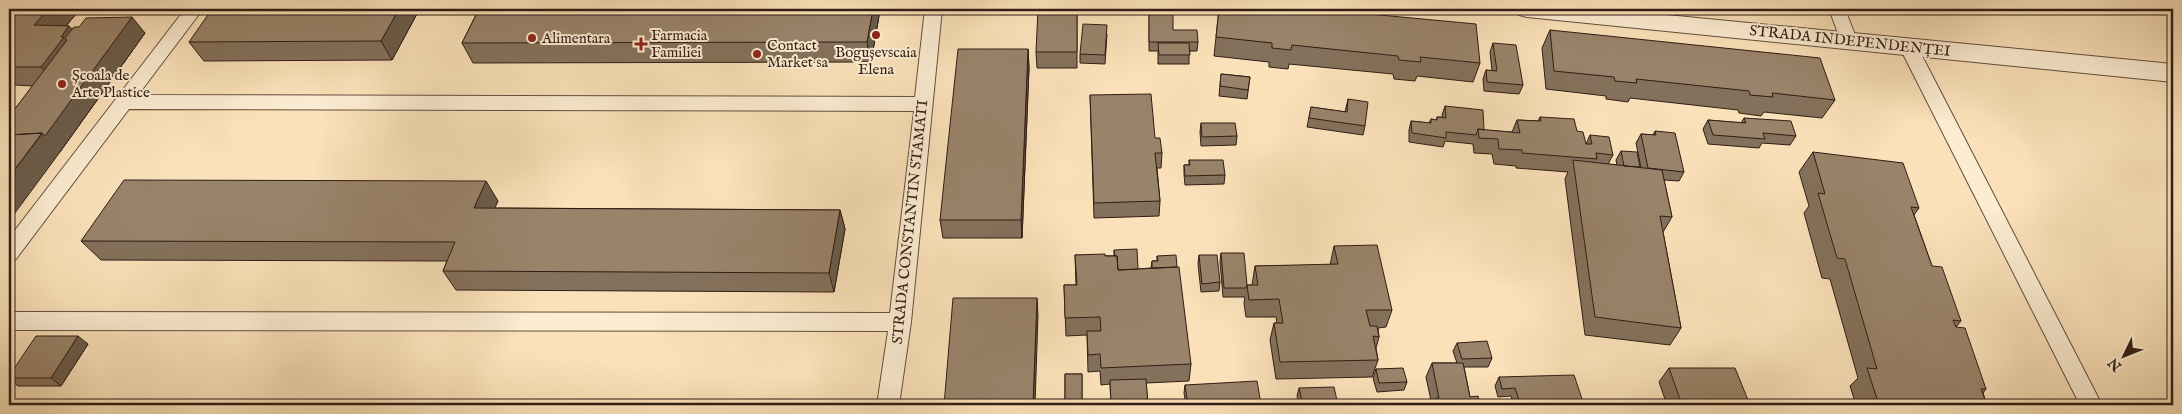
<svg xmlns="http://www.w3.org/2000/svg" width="2182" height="414" viewBox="0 0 2182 414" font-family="'IM FELL English',serif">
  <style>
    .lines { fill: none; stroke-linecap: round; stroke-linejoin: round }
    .service-casing { stroke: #624e3e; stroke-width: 2 }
    .tertiary-casing { stroke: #624e3e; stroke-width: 2 }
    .service { fill: #fcecd2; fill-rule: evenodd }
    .tertiary { fill: #fcecd2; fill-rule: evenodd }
    .wall { fill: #84715b; stroke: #301d15 }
    .shaded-wall { fill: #6b5c4a; stroke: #301d15 }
    .building { fill: #99836a; stroke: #301d15 }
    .poi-dot { fill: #8f2418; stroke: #fcecd2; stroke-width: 2 }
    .labels { text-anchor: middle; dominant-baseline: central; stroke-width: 4; stroke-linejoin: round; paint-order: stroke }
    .poi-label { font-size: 15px; fill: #301d15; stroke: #fcecd2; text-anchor: start }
    .street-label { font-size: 15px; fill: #301d15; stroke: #fcecd2 }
  </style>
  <rect width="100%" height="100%" fill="#fae1b9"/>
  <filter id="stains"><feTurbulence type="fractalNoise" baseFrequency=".004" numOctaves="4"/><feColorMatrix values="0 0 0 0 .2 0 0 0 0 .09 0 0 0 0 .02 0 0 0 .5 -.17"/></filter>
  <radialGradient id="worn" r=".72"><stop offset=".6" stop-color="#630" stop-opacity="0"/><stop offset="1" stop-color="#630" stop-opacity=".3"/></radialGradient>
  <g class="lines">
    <!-- service casing -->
    <g class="service-casing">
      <path id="service" d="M185 9H203L138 95 915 97 925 9H942L911 322 899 405H877L888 331 9 330V312L890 313 914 111 129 109 16 259 9 261V238Z
        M1829 9H1845L1857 40 1854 44 1848 46 1842 44Z
        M1908 40 1914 42 1917 46 2102 405H2080L1899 46 1902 42Z"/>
    </g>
    <!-- tertiary casing -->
    <g class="tertiary-casing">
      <path id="tertiary" d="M1515 9H1605L2173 64V82L1527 17 1519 15Z"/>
    </g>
    <!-- service -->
    <use href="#service" class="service"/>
    <!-- tertiary -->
    <use href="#tertiary" class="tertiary"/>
  </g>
  <!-- wall -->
  <path class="wall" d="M9 9H72L76 14 66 26H69L72 29 145 33 60 152 11 114 33 86 15 85 10 91H9Z
    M479 9H878L879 16 871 62 473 63 462 43Z
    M1077 9V68H1037L1036 52Z
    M1149 9 1173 30 1198 42 1197 51H1189V64H1158V51H1149Z
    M1219 9 1480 63 1473 82 1417 76 1415 81 1394 79 1393 74 1289 64 1288 69 1269 67V62L1214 56Z
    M418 12 392 60 204 61 189 42Z
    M1550 30 1835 100 1822 118 1764 112 1761 116 1739 113 1738 110 1630 98 1628 102 1606 99V96L1546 89 1542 48Z
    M1107 34 1105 64 1080 63V54Z
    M1493 43 1523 85 1519 94 1484 91 1483 79 1486 70 1492 71 1490 52Z
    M1028 49 1029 68 1022 238H943L940 220Z
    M1221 74 1250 77 1247 99 1219 96Z
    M1090 95 1155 138 1162 153 1161 168H1157L1160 201 1159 216 1094 218Z
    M1348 99 1365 126 1363 135 1307 127 1311 107 1345 112Z
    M1445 106 1484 130 1512 132 1517 120 1538 121 1540 117 1577 131 1586 144 1590 135 1613 155 1608 164 1617 165 1616 160 1621 151 1641 168 1636 143 1641 134 1653 135 1655 131 1684 172 1679 181 1664 180 1672 217 1663 232 1681 328 1670 345 1585 335 1565 179 1568 172 1516 168V166L1494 164 1492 154 1474 153 1473 144 1445 141 1443 147 1409 142V130L1411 121 1429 123 1431 119 1436 120 1437 117H1443L1442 115Z
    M1744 118 1796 136 1790 145 1762 143 1759 148 1708 144 1703 129 1708 120 1741 123Z
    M1201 123 1237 136 1236 145 1201 146 1200 132Z
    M1813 152 1919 208 1914 215 1932 266 1961 321 1956 327 1986 389 1983 393 1987 405H1856L1850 386 1858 378 1830 279 1822 278 1804 213 1809 206 1799 172Z
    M1189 160 1225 175 1224 184 1185 185 1184 174V165H1189Z
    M498 201 494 208 840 210 845 229 834 292 456 290 443 271 447 261 101 260 81 241Z
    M1334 246 1392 310 1386 327 1378 328 1379 337 1376 348 1378 360 1372 377 1276 379 1270 340 1274 323H1277L1276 317H1246L1244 303 1245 297H1223L1220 262 1221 253 1247 285H1252L1255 266 1330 265Z
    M1114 250 1138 269 1151 268 1152 261H1157V256L1191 364 1189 381 1146 383 1148 405H1111L1110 384 1101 385 1100 371 1088 372 1087 335 1066 336 1064 285H1076L1075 255 1114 256Z
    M1199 255 1220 282 1219 291 1201 292 1198 264Z
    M1457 343 1492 358 1488 367H1464L1470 397 1479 400 1510 405H1432L1426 377 1432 363H1457L1453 351Z
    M88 344 61 386H18L9 379V376Z
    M1669 368 1750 405H1667L1659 382Z
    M1376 369 1407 382 1404 390 1377 392 1373 378Z
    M1065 374H1082V405H1065Z
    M1499 377 1584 405H1514L1511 396 1498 397 1495 386Z
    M1185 385 1261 404V405H1186L1184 393Z
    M1299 388 1338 405H1299L1297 396Z"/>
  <!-- shaded-wall -->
  <path class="shaded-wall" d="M49 9H72L76 14 51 44 34 25Z
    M399 9H416L418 12 392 60 381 41Z
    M873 9H878L879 16 871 62 867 42Z
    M132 17 145 33 60 152 9 221V177Z
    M69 26 86 44 58 86 41 67 61 37Z
    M1028 49 1029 68 1022 238 1021 220Z
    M9 79 15 85 10 91 9 90Z
    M486 181 498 201 486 228 474 208Z
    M840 210 845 229 834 292 829 273Z
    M1037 298 1038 315 1035 405H1033Z
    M78 336 88 344 61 386 51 378Z"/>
  <!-- building -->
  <path class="building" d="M9 9H49L34 25 69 26 61 37H64L41 67H9Z
    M212 9H399L381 41 189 42Z
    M479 9H873L867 42 462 43Z
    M1038 9H1077V52H1036Z
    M1149 9H1173V30H1197L1198 42H1149Z
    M1219 9H1316L1476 24 1480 63 1420 57 1421 62 1399 60 1398 56 1292 45 1291 50 1272 48V43L1216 37Z
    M132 17 45 136 42 133 9 135V114H11L67 40 65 38 74 27H79L86 18Z
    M1083 24 1107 25 1105 55 1080 54Z
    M1550 30 1820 58 1835 100 1772 93 1773 97 1750 95 1749 91 1636 79 1637 83 1615 81 1614 77 1554 71Z
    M1158 43H1189L1190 55H1159Z
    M1493 43 1516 45 1523 85 1487 82 1486 70 1497 71Z
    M958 49H1028L1021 220H940Z
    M1221 74 1250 77 1248 90 1220 86Z
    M1151 94 1155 138H1160L1162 153H1155L1160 201 1094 203 1090 95Z
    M1348 99 1368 102 1365 126 1309 118 1311 107 1347 112Z
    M1445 106 1483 110 1484 130 1478 129 1476 135 1446 132V138L1412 133 1411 121 1431 123V119L1437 120V117L1446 118Z
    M1540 117 1574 119 1577 131 1583 132 1586 144H1592L1590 135 1609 137 1613 155 1596 153 1597 159 1522 153V150L1499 149 1498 139 1479 138 1478 129 1520 133 1517 120 1541 121Z
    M1744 118 1791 121 1796 136 1763 133 1765 139 1713 135 1708 120 1746 123Z
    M1201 123H1235L1237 136 1202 137Z
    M1655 131 1675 133 1684 172 1648 168 1641 134 1656 135Z
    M42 133 9 177V135Z
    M1621 151 1637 152 1640 167 1624 166Z
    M1813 152 1903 163 1919 208 1911 207 1932 266 1942 267 1961 321 1953 320 1956 327 1965 328 1986 389H1981L1987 405H1879L1867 368 1877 369 1845 259 1837 258 1818 193 1825 194Z
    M1189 160H1223L1225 175 1185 176 1184 165H1190Z
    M1573 160 1662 170 1672 217 1660 216 1681 328 1595 317Z
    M124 180 486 181 474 208 840 210 829 273 443 271 455 242 81 241Z
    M1377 245 1392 310H1366L1370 326H1377L1379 337 1373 336 1378 360 1280 362 1274 323H1283L1279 299 1249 300 1247 285H1258L1255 266 1338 264 1334 246Z
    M1137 249 1138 269 1118 270 1117 256H1115L1114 250Z
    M1221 253H1244L1247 285 1246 288H1224Z
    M1105 254V256H1117L1118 270 1179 267 1191 364 1101 368 1100 354 1088 355 1087 331H1101L1100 317 1065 318 1064 285H1077L1075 255Z
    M1176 255 1177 267 1152 268V261H1158L1157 256Z
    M1199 255H1217L1220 282 1202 284Z
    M953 298H1037L1033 405H944Z
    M36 336H78L51 378H9V376Z
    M1487 341 1492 358 1462 359 1457 343Z
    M1432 363H1463L1470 397 1478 396 1479 400H1508L1510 405H1437L1436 398H1439Z
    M1403 368 1407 382 1379 383 1376 369Z
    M1669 368H1735L1750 405H1682Z
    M1065 374H1082V401L1065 402Z
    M1574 375 1584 405H1555L1554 404 1520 403 1515 388 1502 389 1499 377Z
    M1146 379 1148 405H1111L1110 380Z
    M1257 381 1261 404 1243 405H1188L1185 385Z
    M1334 387 1338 405H1303L1299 388Z"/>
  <!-- markers -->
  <g class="poi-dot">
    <circle cx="876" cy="35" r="5"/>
    <circle cx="532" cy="38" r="5"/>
    <path d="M638.5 36.5h5v5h5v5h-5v5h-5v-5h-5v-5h5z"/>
    <circle cx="757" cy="54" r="5"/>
    <circle cx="62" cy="84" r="5"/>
  </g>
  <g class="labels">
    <!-- poi labels -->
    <g class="poi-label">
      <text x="651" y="35">Farmacia<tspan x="651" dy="17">Familiei</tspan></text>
      <text x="542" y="38">Alimentara</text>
      <text x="767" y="45">Contact<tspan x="767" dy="17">Market sa</tspan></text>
      <text x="876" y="52" text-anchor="middle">Bogușevscaia<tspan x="876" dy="17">Elena</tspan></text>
      <text x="72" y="75">Școala de<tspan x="72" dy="17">Arte Plastice</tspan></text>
    </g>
    <!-- street labels -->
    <g class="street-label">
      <text transform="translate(1850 41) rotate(6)">STRADA INDEPENDENȚEI</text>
      <text transform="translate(910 222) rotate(-84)">STRADA CONSTANTIN STAMATI</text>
    </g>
  </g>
  <!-- margin -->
  <rect width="2182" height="414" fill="none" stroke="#fae1b9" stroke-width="30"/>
  <rect x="10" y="10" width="2162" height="394" fill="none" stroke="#301d15" stroke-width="2.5"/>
  <rect x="15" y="15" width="2152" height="384" fill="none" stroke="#301d15"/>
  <!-- north arrow -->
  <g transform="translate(2124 356) rotate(227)" stroke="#fcecd2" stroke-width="4" paint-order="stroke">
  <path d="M0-4L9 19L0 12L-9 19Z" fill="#301d15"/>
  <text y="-8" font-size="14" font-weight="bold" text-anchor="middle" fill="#301d15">N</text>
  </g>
  <rect width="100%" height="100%" filter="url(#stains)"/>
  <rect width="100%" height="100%" fill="url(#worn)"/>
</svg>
